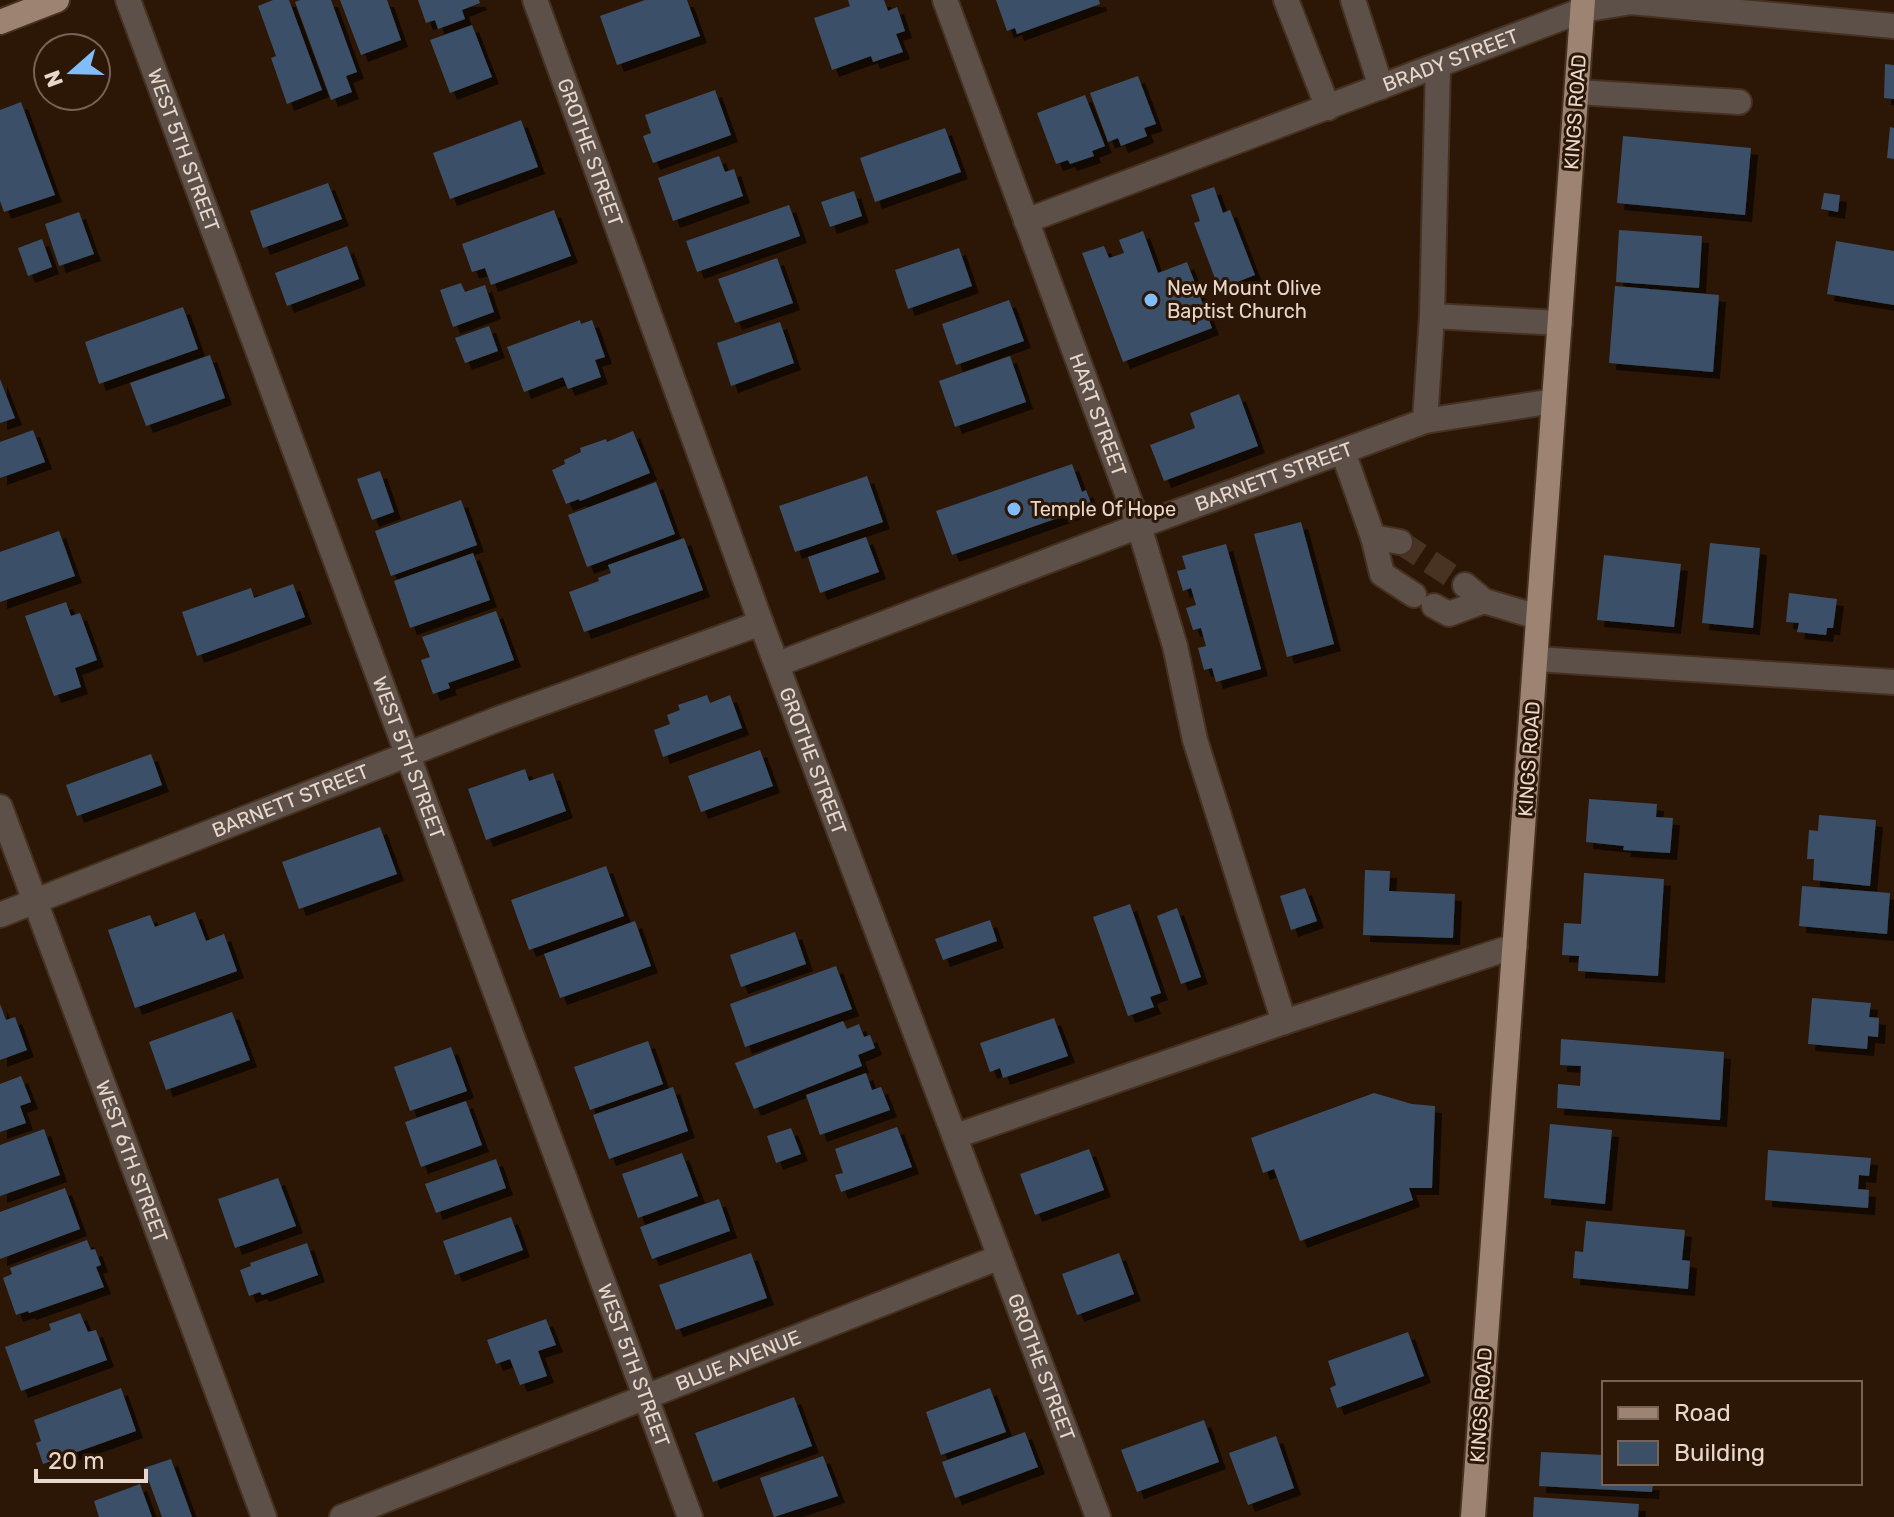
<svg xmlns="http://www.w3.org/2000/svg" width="1894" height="1517" viewBox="0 0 1894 1517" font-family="Rubik,sans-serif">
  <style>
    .building { fill: #3b5067; filter: url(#shadow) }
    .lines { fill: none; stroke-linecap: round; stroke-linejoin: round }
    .minor-tunnel { stroke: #483323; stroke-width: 24; stroke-dasharray: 24 12; stroke-linecap: butt }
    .minor-casing { stroke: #463121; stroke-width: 28 }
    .major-casing { stroke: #463121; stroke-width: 28 }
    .minor { stroke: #5c5048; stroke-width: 24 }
    .major { stroke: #9c8372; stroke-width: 24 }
    .poi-dot { fill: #80bdfa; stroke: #2c1605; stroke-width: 3 }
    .labels { text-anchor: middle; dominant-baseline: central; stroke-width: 6; stroke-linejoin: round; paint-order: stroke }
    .street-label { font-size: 20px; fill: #e7d7cc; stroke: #2c1605 }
    .poi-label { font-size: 20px; fill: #e7d7cc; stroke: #2c1605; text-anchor: start }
  </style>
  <defs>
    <filter id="shadow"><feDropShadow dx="7" dy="7" stdDeviation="0" flood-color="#0009"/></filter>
  </defs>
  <rect width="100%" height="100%" fill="#2c1605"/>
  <!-- building -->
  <path class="building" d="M273 0H289L322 90 287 104 271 58 276 56 258 6Z
    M300 0H331L357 72 346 76 352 92 331 100 295 2Z
    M340 0H387L401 40 361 55Z
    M418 0H479L480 3 462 10 465 19 438 29 435 20 426 23Z
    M645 0H687L700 36 617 65 600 16Z
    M848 0H884L888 11 897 7 905 31 896 34 903 52 873 62 871 56 832 70 814 18 850 6Z
    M996 0H1099L1100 4 1017 34 1015 28 1007 31Z
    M472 25 492 77 450 93 430 40Z
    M1885 64 1894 65V99L1884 98Z
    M1138 76 1156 124 1144 128 1147 136 1121 146 1118 138 1108 142 1090 93Z
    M715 90 731 135 653 163 643 136 651 133 645 115Z
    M1085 95 1105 146 1092 151 1094 156 1070 164 1068 160 1056 164 1037 113Z
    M21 102 55 195 4 212 0 201V110Z
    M521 120 538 167 450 199 433 153Z
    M1890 127 1894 128V159L1887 158Z
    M945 128 961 172 875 202 860 158Z
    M1623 136 1751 148 1745 215 1617 203Z
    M719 156 725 172 734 169 743 196 673 221 658 178Z
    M328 183 342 219 263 248 250 211Z
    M1214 187 1223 213 1230 210 1255 275 1219 289 1194 223 1200 221 1191 195Z
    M854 191 862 216 830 227 821 202Z
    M1824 193 1840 195 1838 212 1821 209Z
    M789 205 800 236 697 272 686 241Z
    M554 210 571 256 491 285 485 268 472 272 462 244Z
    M79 212 94 254 59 266 45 224Z
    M1619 230 1702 236 1699 288 1616 282Z
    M1143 231 1158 273 1187 262 1212 328 1123 362 1082 253 1104 246 1109 258 1124 253 1119 240Z
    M42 239 52 267 28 276 18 248Z
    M1836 241 1894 251V305L1827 294Z
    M347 246 359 279 287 306 275 273Z
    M959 248 972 286 908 309 895 270Z
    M777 258 793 303 735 323 718 279Z
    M461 283 465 292 485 285 494 312 453 327 440 290Z
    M1615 286 1719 295 1713 372 1609 363Z
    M1009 300 1024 341 956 365 942 324Z
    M183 307 198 349 99 384 85 342Z
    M580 320 581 324 592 320 605 357 595 360 601 377 568 389 563 377 524 392 507 347Z
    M780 322 794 363 731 386 717 343Z
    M489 326 498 351 465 363 455 338Z
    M210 355 225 398 146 426 130 383Z
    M1010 356 1026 402 955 427 939 381Z
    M0 379 15 418 0 423Z
    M1239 394 1258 446 1164 481 1150 445 1195 428 1190 413Z
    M33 430 45 462 0 478V442Z
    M633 431 650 473 580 501 579 499 566 504 552 470 565 464 564 460 581 452 580 448 606 439 607 442Z
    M1072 464 1082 492 1086 490 1092 506 952 555 936 511Z
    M380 471 394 512 372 520 357 479Z
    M867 476 883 522 795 552 779 506Z
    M656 482 675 534 587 567 568 515Z
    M461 500 477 545 391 576 375 531Z
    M1301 522 1334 644 1287 657 1254 534Z
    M59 531 75 576 0 602V552Z
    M866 537 879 572 820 593 808 557Z
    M684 538 703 590 584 632 569 592 599 581 598 578 611 573 608 565Z
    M1710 543 1760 548 1753 628 1702 623Z
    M1226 544 1261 669 1216 682 1212 668 1204 670 1198 648 1206 646 1201 628 1193 630 1186 608 1196 605 1191 588 1183 591 1177 571 1186 569 1182 556Z
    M473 553 490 600 410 628 394 581Z
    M1604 555 1681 564 1674 627 1597 620Z
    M293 584 305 617 197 656 182 612 251 588 254 598Z
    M1789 593 1837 599 1833 628H1827L1826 635 1797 632 1799 623 1786 622Z
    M66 602 71 616 80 613 97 660 75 668 81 687 54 696 25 616Z
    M496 611 514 660 448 683 450 688 433 694 421 660 430 657 422 637Z
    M707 695 710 703 730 695 742 728 663 757 654 730 670 724 667 715 680 710 678 705Z
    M760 750 773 786 701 812 688 776Z
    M151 754 162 785 77 816 66 785Z
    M525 769 529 781 553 773 566 811 486 840 468 789Z
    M1589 799 1657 804 1656 817 1673 818 1670 853 1623 850 1624 846 1586 842Z
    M1819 815 1876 820 1870 886 1813 880 1814 859H1807L1809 830 1818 831Z
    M380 827 397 874 299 909 282 862Z
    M606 866 624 916 529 950 511 900Z
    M1365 870 1390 871 1389 891 1455 894 1453 938 1363 935Z
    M1584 873 1664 879 1658 976 1578 971 1579 956 1562 955 1564 923 1581 924Z
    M1802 886 1890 893 1887 934 1799 926Z
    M1305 888 1317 921 1291 930 1280 896Z
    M1130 904 1161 993 1150 997 1154 1007 1128 1016 1093 917Z
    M1177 908 1201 977 1181 984 1157 916Z
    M195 912 206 941 224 934 237 971 135 1008 108 930 150 915 155 927Z
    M990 920 997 941 943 960 935 939Z
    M635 921 651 966 560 998 544 954Z
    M795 932 806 964 741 987 730 955Z
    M836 966 852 1009 745 1047 730 1004Z
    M1812 998 1871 1003 1869 1017 1879 1018 1878 1037 1868 1036 1867 1049 1808 1044Z
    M0 1004 6 1020 15 1017 27 1050 0 1060Z
    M232 1012 250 1060 166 1090 149 1042Z
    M1054 1018 1068 1056 1003 1078 1000 1068 990 1072 980 1043Z
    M843 1021 847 1029 859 1024 864 1037 870 1035 875 1048 858 1055 862 1066 754 1109 735 1063Z
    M1561 1039 1724 1052 1720 1120 1557 1108 1558 1084 1580 1086 1581 1066 1560 1065Z
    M648 1041 663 1084 590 1110 574 1067Z
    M451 1047 467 1091 410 1111 394 1067Z
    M866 1073 872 1090 881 1087 890 1110 820 1135 806 1095Z
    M21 1076 31 1102 20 1106 26 1123 0 1132V1084Z
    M673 1087 688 1131 609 1159 593 1115Z
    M1374 1093 1412 1104 1435 1106 1432 1188H1409L1413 1200 1300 1241 1274 1169 1263 1173 1251 1138Z
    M466 1101 482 1145 421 1167 405 1122Z
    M1550 1124 1612 1130 1605 1204 1544 1198Z
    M897 1127 912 1167 841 1192 835 1175 843 1173 835 1149Z
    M791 1128 801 1154 776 1163 767 1136Z
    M44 1129 60 1175 0 1196V1145Z
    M1089 1149 1104 1190 1035 1215 1020 1174Z
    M1768 1150 1871 1158 1869 1176 1859 1175 1858 1189 1869 1190 1868 1208 1765 1200Z
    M682 1153 698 1196 638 1218 622 1174Z
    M496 1159 506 1188 436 1213 425 1184Z
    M278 1178 296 1226 235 1248 218 1199Z
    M65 1188 80 1229 0 1259V1212Z
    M719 1199 730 1231 652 1259 640 1227Z
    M511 1217 523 1250 455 1275 443 1241Z
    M1586 1221 1685 1230 1682 1260 1690 1261 1688 1289 1573 1278 1575 1251 1583 1252Z
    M87 1240 91 1250 95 1249 101 1265 96 1267 104 1287 29 1313 28 1311 16 1315 3 1278 12 1274 10 1268Z
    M307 1243 318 1275 262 1295 260 1292 249 1296 240 1270 251 1266 250 1263Z
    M751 1253 767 1298 676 1330 659 1285Z
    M1119 1253 1134 1294 1077 1315 1062 1274Z
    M80 1313 88 1332 96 1330 107 1360 21 1391 5 1347 51 1330 49 1324Z
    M546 1319 556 1345 538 1351 547 1376 520 1385 510 1359 496 1364 487 1340Z
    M1408 1332 1424 1376 1337 1408 1330 1388 1336 1385 1328 1361Z
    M121 1388 136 1431 43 1464 36 1443 41 1441 34 1420Z
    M990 1388 1006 1432 941 1455 926 1412Z
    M794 1397 812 1446 713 1482 695 1433Z
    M1204 1420 1219 1462 1137 1492 1121 1450Z
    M1025 1432 1038 1467 955 1498 942 1462Z
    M1276 1436 1294 1488 1248 1505 1229 1453Z
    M1541 1452 1604 1455V1483H1653L1652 1492 1539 1486Z
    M823 1456 838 1496 774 1517 760 1478Z
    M171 1459 192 1517H162L144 1468Z
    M140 1484 152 1517H99L94 1501Z
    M1534 1497 1639 1504 1638 1517H1533Z"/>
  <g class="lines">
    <!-- minor-tunnel -->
    <path class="minor-tunnel" d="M1400 542 1465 585"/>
    <!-- minor casing -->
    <g class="minor-casing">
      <g id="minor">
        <path id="s1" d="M128 0 690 1517"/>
        <path id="s2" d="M535 0 761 623 1098 1517"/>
        <path id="s3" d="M945 0 1139 526 1175 646 1195 740 1284 1022"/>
        <path d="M1286 0 1328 108"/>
        <path d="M1353 0 1381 87"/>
        <path d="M1577 92 1739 102"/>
        <path id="s4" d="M1026 221 1583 10 1631 2 1894 26"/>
        <path d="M1432 316 1560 323"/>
        <path d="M1425 421 1432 316 1438 66"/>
        <path d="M1343 452 1373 537 1382 574 1414 595"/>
        <path d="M1373 537 1400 542"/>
        <path d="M1465 585 1484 601 1538 617"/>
        <path d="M1434 606 1449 614 1484 601"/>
        <path d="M1536 659 1894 682"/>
        <path id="s5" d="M778 664 1139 526 1425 421 1554 401"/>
        <path id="s6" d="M0 807 264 1517"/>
        <path id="s7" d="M0 915 498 719 761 623"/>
        <path d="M956 1136 1284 1022 1515 946"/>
        <path id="s8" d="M342 1517 1000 1257"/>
      </g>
    </g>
    <!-- major casing -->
    <g class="major-casing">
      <path id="major" d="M0 22 57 0
        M1473 1517 1583 0"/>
    </g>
    <!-- minor -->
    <use href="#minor" class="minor"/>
    <!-- major -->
    <use href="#major" class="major"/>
  </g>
  <!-- markers -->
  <g class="poi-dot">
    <circle cx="1151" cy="300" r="8"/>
    <circle cx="1014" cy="509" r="8"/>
  </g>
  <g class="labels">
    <!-- street labels -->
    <g class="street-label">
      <text stroke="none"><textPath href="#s4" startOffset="454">BRADY STREET</textPath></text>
      <text transform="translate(1575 112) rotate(-86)">KINGS ROAD</text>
      <text stroke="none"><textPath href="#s1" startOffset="160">WEST 5TH STREET</textPath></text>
      <text stroke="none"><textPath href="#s2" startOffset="162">GROTHE STREET</textPath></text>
      <text stroke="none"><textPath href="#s3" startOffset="442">HART STREET</textPath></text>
      <text stroke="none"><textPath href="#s5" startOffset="530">BARNETT STREET</textPath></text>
      <text stroke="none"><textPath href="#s1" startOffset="808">WEST 5TH STREET</textPath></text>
      <text stroke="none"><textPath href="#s2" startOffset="810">GROTHE STREET</textPath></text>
      <text transform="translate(1529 759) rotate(-86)">KINGS ROAD</text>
      <text stroke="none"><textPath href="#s7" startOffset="312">BARNETT STREET</textPath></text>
      <text stroke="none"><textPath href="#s6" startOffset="378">WEST 6TH STREET</textPath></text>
      <text stroke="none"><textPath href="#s8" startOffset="426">BLUE AVENUE</textPath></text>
      <text stroke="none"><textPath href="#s1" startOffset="1456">WEST 5TH STREET</textPath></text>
      <text stroke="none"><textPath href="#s2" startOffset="1458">GROTHE STREET</textPath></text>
      <text transform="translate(1481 1405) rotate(-86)">KINGS ROAD</text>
    </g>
    <!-- poi labels -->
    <g class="poi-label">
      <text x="1167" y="288">New Mount Olive<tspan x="1167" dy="23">Baptist Church</tspan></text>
      <text x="1030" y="509">Temple Of Hope</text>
    </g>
  </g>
  <!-- legend -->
  <rect x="1602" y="1381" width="260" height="104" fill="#2c1605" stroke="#776355" stroke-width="2"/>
  <rect x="1618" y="1407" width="40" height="12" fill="#9c8372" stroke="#776355" stroke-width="2"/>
  <text x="1674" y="1421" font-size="24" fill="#e7d7cc">Road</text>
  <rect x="1618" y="1441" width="40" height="24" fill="#3b5067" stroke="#776355" stroke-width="2"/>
  <text x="1674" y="1461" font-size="24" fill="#e7d7cc">Building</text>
  <!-- north arrow -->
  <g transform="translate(72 72) rotate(250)"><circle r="38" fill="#2c1605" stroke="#776355" stroke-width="2"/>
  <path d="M0-6L14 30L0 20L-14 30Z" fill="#80bdfa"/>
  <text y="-12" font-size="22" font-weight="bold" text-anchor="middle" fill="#e7d7cc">N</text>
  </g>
  <!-- scale -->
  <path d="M36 1469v12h110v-12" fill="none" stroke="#e7d7cc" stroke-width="4"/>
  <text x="48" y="1469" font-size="24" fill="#e7d7cc" stroke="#2c1605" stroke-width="6" paint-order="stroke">20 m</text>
</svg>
